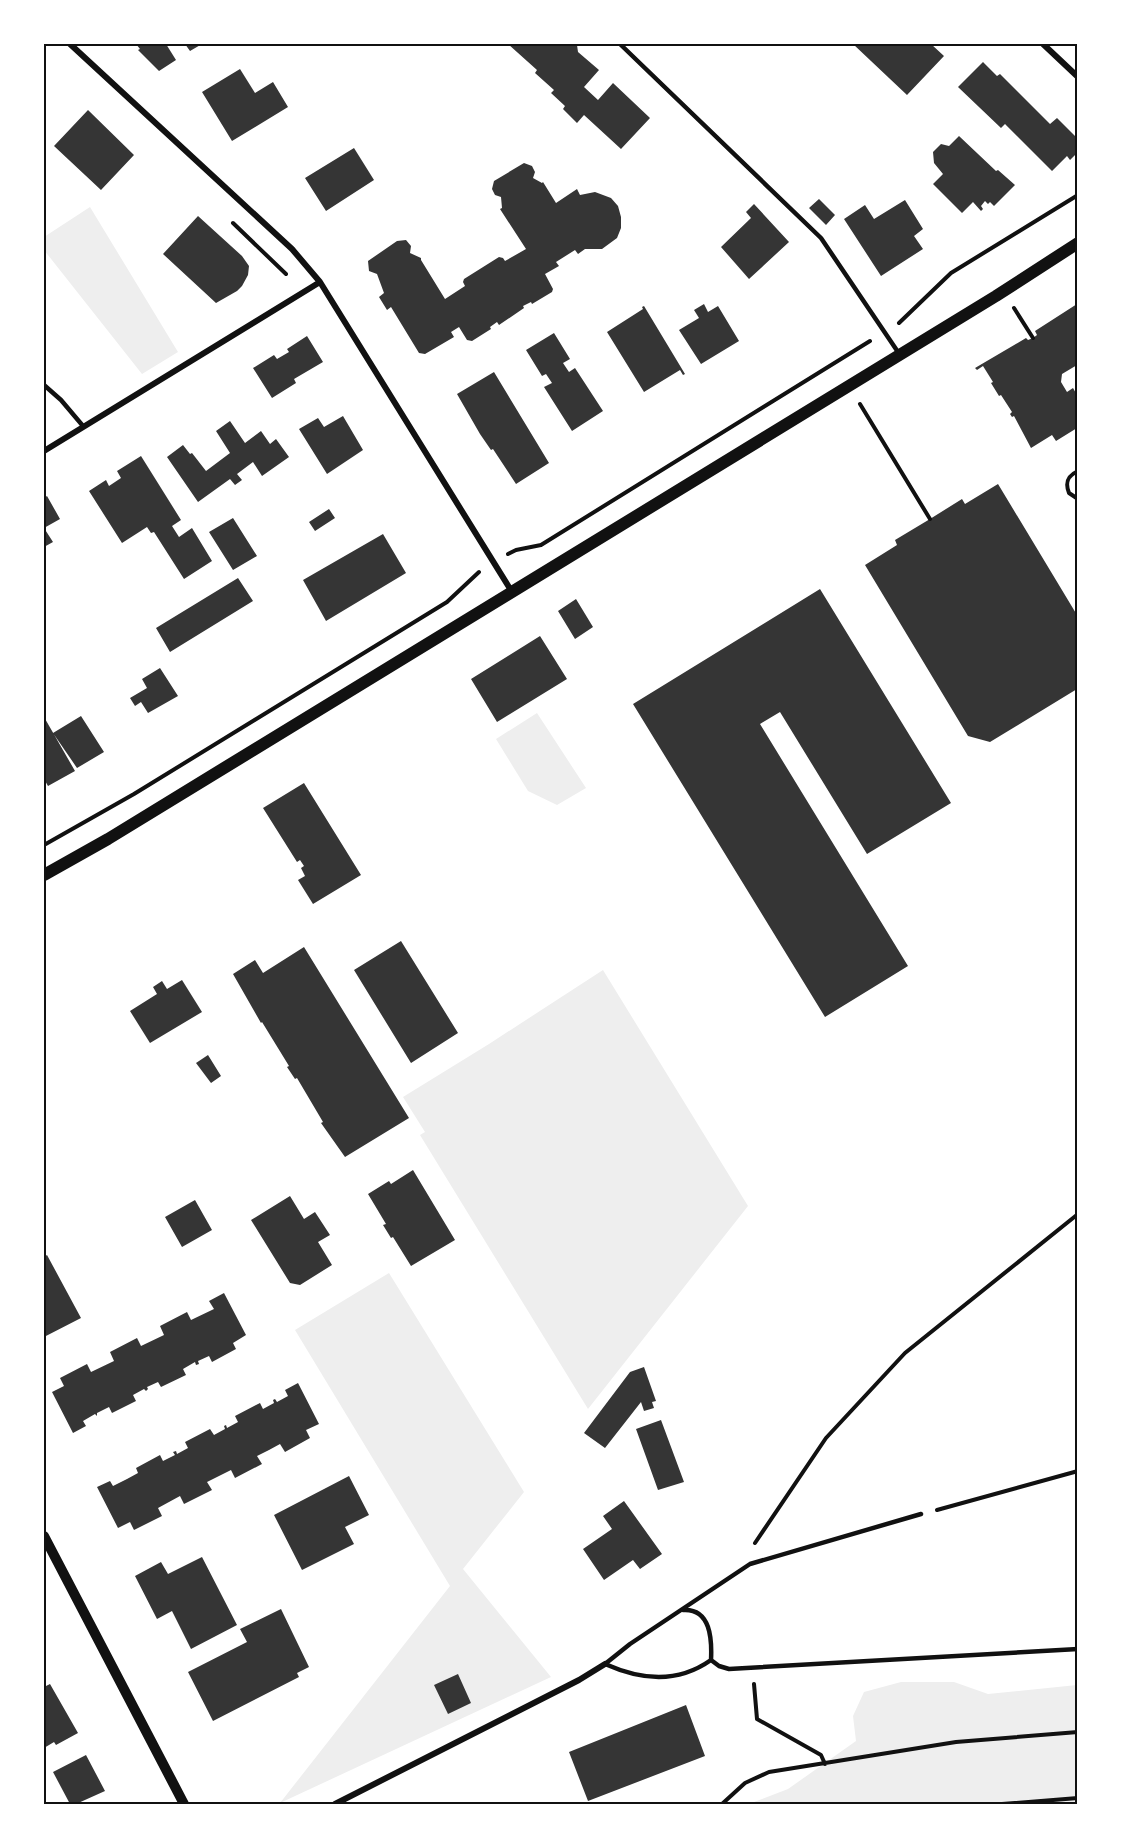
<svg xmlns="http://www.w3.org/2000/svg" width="1121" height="1848" viewBox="0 0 1121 1848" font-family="Montserrat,sans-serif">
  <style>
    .green { fill: #eee }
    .building { fill: #353535 }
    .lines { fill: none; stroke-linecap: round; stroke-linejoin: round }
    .path { stroke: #111; stroke-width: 4 }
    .service { stroke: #111; stroke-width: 4.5 }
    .minor { stroke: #111; stroke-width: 6 }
    .tertiary { stroke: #111; stroke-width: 10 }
    .secondary { stroke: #111; stroke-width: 12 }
    .neatline { fill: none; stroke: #111; stroke-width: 2 }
  </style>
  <rect width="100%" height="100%" fill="#fff"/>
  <!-- green -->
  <path class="green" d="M90 207 178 352 142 374 44 250V237Z
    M537 713 586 788 557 805 528 791 496 739Z
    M603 970 748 1206 588 1409 420 1135 425 1132 403 1097 489 1044Z
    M389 1273 524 1492 463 1569 551 1677 280 1803 450 1586 295 1330Z
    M901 1682H954L988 1694 1077 1685V1804H753L754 1802 788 1789 856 1741 853 1716 864 1692Z"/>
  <!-- building -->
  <path class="building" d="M136 44H166L176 60 159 71 138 50 140 49Z
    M185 44H202L190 51Z
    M508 44 577 45 578 52 599 70 584 87 598 100 613 83 650 118 621 149 584 115 577 123 563 109 565 106 551 93 554 90 535 73 537 70Z
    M853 44H931L944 56 907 95Z
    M983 62 997 76 1000 74 1050 124 1057 118 1077 138V153L1070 160 1067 156 1052 171 1005 124 1001 128 958 87Z
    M240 69 255 93 273 82 288 107 232 141 202 92Z
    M88 110 134 155 101 190 54 146Z
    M959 136 996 171 998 170 1015 185 994 206 990 202 988 204 985 201 981 206 983 209 981 211 973 202 962 213 933 184 943 174 934 163 933 152 941 144 949 146Z
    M354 148 374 180 326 211 305 178Z
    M524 163 532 166 535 172 533 178 542 183 543 182 556 203 577 189 580 195 595 192 611 198 618 206 621 217V228L617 238 602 249H585L578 254 575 250 556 262 559 266 545 274 553 289 552 292 532 304 531 302 523 306 524 308 499 325 497 322 490 327 491 329 472 341 467 340 459 327 451 332 454 337 425 354 419 353 391 307 387 310 379 297 384 293 377 274 369 271 368 261 397 241 406 240 411 246 410 253 421 258V260L445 299 465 286 463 282 464 279 499 257 503 258 505 261 526 249 500 209 502 208 501 197 495 195 492 189 494 181Z
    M819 199 835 215 826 225 809 208Z
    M905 200 923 229 914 236 923 249 881 276 844 219 865 205 874 219Z
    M754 204 789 242 749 279 721 247 751 218 746 212Z
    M198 216 242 256 249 266 248 275 242 286 237 291 216 303 163 254Z
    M704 304 708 312 718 306 739 341 701 364 679 330 699 318 694 310Z
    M1077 304V365L1062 374 1061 382 1067 392 1073 388 1077 395V428L1056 441 1052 435 1031 448 1014 416 1012 417 1010 414 1012 412 1001 395 999 396 991 383 993 382 983 366 977 370 975 368 1026 338 1028 340 1033 338 1037 335 1035 331Z
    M644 306 685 374 683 375 680 370 644 392 607 332 643 309 642 307Z
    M554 333 570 359 563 363 569 372 575 368 603 411 572 431 544 387 552 383 546 374 542 376 526 350Z
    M307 336 323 362 294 379 296 383 272 398 253 368 274 355 277 359 289 352 287 349Z
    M494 372 549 463 516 484 493 449 491 450 480 434 457 394Z
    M343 416 363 450 327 474 299 429 318 418 324 427Z
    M230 421 245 443 261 431 270 444 276 439 289 457 262 476 253 462 237 474 242 480 235 485 230 479 198 502 167 457 183 445 190 454 192 453 206 471 230 453 216 431Z
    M141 456 181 520 172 526 179 537 192 528 212 561 184 579 154 532 151 533 147 527 122 543 89 491 106 480 109 486 121 478 117 471Z
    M998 484 1077 615V689L990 742 968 736 865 565 897 545 895 540 930 519 962 499 965 504Z
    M47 496 60 519 44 528 53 542 44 547V498Z
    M329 509 335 518 315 531 309 522Z
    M233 518 257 556 233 570 209 532Z
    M383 534 406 573 326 621 303 580Z
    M238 578 253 601 170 652 156 628Z
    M820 589 951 803 867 854 780 712 760 724 908 966 825 1017 633 704Z
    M576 599 593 627 575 639 558 611Z
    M540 636 567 679 497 722 471 679Z
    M160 668 178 696 148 713 141 702 135 706 130 698 147 688 142 679Z
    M81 716 104 752 77 768 53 733Z
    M44 717 75 771 48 786 44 779Z
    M304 783 361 875 313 904 298 880 305 876 301 868 304 866 300 860 297 862 263 808Z
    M401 941 458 1033 411 1063 354 970Z
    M304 947 409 1118 345 1157 321 1123 323 1122 297 1078 295 1079 287 1067 289 1066 262 1022 261 1023 233 974 255 960 263 973Z
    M182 980 202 1012 150 1043 130 1011 157 994 153 987 162 981 167 989Z
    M208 1055 221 1076 211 1083 196 1063Z
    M413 1170 455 1240 411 1266 393 1237 391 1238 383 1225 386 1224 368 1194 389 1181 391 1184Z
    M290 1196 304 1219 315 1212 330 1235 318 1242 332 1265 300 1285 290 1283 251 1220Z
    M195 1200 212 1230 182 1247 165 1217Z
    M47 1255 81 1318 44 1337V1257Z
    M224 1293 246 1335 233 1343 236 1349 212 1362 209 1356 198 1361 199 1364 196 1365 195 1362 183 1369 186 1375 161 1387 158 1382 147 1387 148 1389 146 1391 144 1389 133 1395 136 1401 112 1413 109 1407 97 1413V1416L95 1414 83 1421 86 1426 73 1433 52 1392 64 1386 60 1378 87 1364 91 1372 114 1361 110 1352 137 1338 141 1346 164 1335 160 1326 187 1312 191 1320 214 1309 209 1301Z
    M644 1367 656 1401 652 1402 654 1408 644 1411 641 1402 605 1448 584 1433 630 1372Z
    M298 1383 319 1424 306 1430 310 1438 285 1452 280 1444 269 1450 257 1456 262 1464 235 1478 231 1470 207 1482 212 1490 184 1504 180 1496 158 1508 162 1516 134 1530 130 1522 118 1528 97 1487 110 1481 113 1486 127 1479 138 1473 136 1468 160 1455 163 1461 175 1455 173 1452 176 1451 177 1454 188 1448 185 1442 210 1429 214 1435 225 1429 224 1426 226 1425 227 1428 238 1422 235 1416 260 1403 263 1409 274 1403 273 1400 275 1399 277 1402 288 1396 285 1390Z
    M661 1420 684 1482 658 1490 636 1429Z
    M349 1476 369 1515 345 1527 354 1544 302 1570 274 1515Z
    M624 1501 662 1554 640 1569 633 1560 604 1580 583 1549 612 1529 603 1516Z
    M202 1557 237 1625 191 1649 172 1611 157 1619 135 1576 161 1562 168 1574Z
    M281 1609 309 1667 297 1673 299 1677 213 1721 188 1672 247 1642 240 1629Z
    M458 1674 471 1703 448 1714 434 1685Z
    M50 1684 78 1733 56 1745 54 1742 44 1748V1687Z
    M686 1705 705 1756 588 1801 569 1752Z
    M86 1755 105 1791 76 1804H70L53 1772Z"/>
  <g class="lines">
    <!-- path -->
    <path class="path" d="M233 223 286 274
      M1014 308 1033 338
      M899 323 951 273 1078 195
      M1077 366 1078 367
      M860 404 930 519
      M1078 471C1067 476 1065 483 1069 493L1078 499
      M508 554 516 550 541 545 870 341
      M44 845 134 794 447 602 479 572
      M937 1510 1078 1471
      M755 1543 826 1438 905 1353 1078 1214
      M754 1684 757 1719 821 1755 825 1764
      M722 1804 745 1783 769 1772 956 1742 1078 1732
      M1002 1804 1078 1798"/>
    <!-- service -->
    <path class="service" d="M620 44 821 238 900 355
      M44 385 61 400 83 426
      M683 1610C711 1608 712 1640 711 1660
      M711 1660C677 1684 641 1680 605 1664L630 1644 750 1564 921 1514
      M711 1660 719 1666 729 1669 1078 1649"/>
    <!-- minor -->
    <path class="minor" d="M70 44 292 249 320 282 512 592
      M1043 44 1078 77
      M44 451 320 282
      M335 1804 579 1680 605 1664"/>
    <!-- tertiary -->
    <path class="tertiary" d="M44 1536 184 1804"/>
    <!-- secondary -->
    <path class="secondary" d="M44 875 108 839 996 296 1078 243"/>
  </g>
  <!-- border -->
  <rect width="1121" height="1848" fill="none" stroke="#ffffff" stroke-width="90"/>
  <rect x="45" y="45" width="1031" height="1758" class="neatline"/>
</svg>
